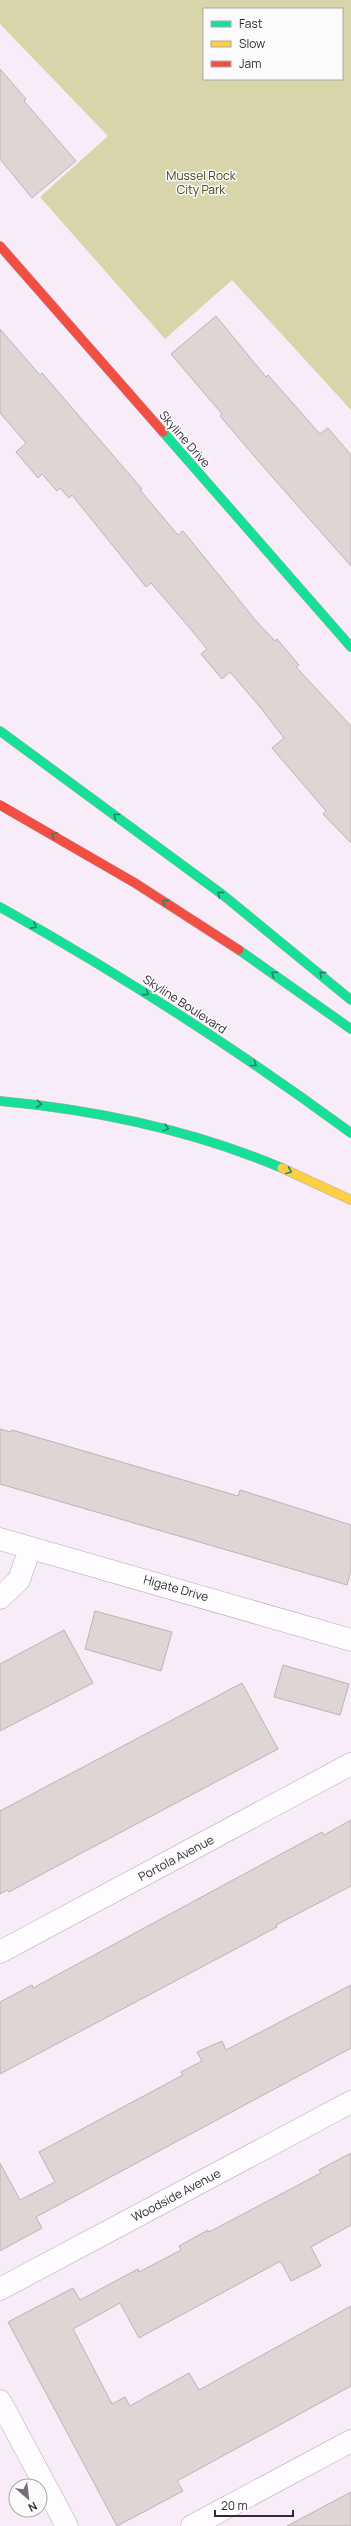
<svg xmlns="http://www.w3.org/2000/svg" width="351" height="2526" viewBox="0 0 351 2526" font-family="Manrope,sans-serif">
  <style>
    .green { fill: #d8d5aa; fill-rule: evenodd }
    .building { fill: #ded5d5; stroke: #bdb3b4 }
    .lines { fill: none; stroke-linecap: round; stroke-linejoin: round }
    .street-casing { stroke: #b4abb5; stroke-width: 23 }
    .fast-casing { stroke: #b4abb5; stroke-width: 10 }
    .slow-casing { stroke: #b4abb5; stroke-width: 10 }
    .jam-casing { stroke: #b4abb5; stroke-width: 10 }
    .street { stroke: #fefcfe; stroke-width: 22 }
    .fast { stroke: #16e098; stroke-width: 9 }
    .slow { stroke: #ffcf43; stroke-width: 9 }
    .jam { stroke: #f24e42; stroke-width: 9 }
    .oneway { stroke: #258566 }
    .labels { text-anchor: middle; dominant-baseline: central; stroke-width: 3; stroke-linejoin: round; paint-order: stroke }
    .park-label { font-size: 12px; fill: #43451a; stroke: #fbfbfb }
    .street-label { font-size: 12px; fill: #342a35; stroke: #fbfbfb }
  </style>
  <rect width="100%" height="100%" fill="#f7ecf8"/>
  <!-- green -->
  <path class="green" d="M0 0H351V410L232 280 165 339 40 197 108 136 0 24ZM204 9H342V79H204Z"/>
  <!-- building -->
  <path class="building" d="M0 69 26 99 24 101 76 161 32 198 0 159Z
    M216 316 266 377 268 375 320 434 328 428 351 455V566L267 471 220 416 222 414 171 354Z
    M0 329 40 375 42 373 142 489 140 490 178 535 183 531 257 622 275 641 277 639 299 665 296 667 351 726V843L323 814 326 811 272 748 284 738 260 707 230 672 222 679 201 654 207 649 183 620 151 583 146 587 72 495 69 498 60 488 57 491 42 474 38 478 16 452 26 443 0 413Z
    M0 1429 11 1432 12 1430 238 1496 240 1490 351 1525V1570L347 1585 0 1484Z
    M95 1611 172 1632 161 1671 85 1649Z
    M64 1630 93 1683 0 1731V1664Z
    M283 1665 349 1684 340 1715 274 1697Z
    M242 1683 278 1749 44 1873 9 1892 7 1890 0 1894V1811Z
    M351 1820V1886L276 1925 277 1927 0 2074V2002L32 1985 33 1988 322 1832 324 1835Z
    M351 1985V2048L36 2217 42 2228 0 2251V2163L20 2200 55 2182 39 2152 183 2075 181 2072 202 2061 197 2052 222 2041 226 2050Z
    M351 2153V2225L311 2247 321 2266 291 2281 281 2262H279L139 2338 120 2303 73 2329 112 2404 125 2397 130 2406 189 2373 199 2390 351 2306V2386L177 2481 183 2491 117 2526 8 2322 73 2288 80 2300 138 2269 139 2272 181 2250 179 2246 208 2230 209 2232 321 2173 319 2170Z
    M351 2492V2526H287Z"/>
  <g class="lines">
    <!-- street casing -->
    <g class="street-casing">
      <path id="street" d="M0 1539 351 1640
        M0 1598 19 1580 30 1548
        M0 1952 351 1764
        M0 2289 351 2102
        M0 2401 67 2526
        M192 2526 351 2441"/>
    </g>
    <!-- fast casing -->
    <g class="fast-casing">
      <path id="fast" d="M163 432 351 647
        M0 731 223 895 351 1000
        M0 907C122 975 238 1050 351 1133
        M239 950 351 1029
        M0 1101C97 1110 192 1130 282 1168"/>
    </g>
    <!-- slow casing -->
    <g class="slow-casing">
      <path id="slow" d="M282 1168 351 1200"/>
    </g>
    <!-- jam casing -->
    <g class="jam-casing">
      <path id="jam" d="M0 246 163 432
        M0 805 135 883 239 950"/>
    </g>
    <!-- street -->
    <use href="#street" class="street"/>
    <!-- fast -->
    <use href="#fast" class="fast"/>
    <!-- slow -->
    <use href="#slow" class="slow"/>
    <!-- jam -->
    <use href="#jam" class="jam"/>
  </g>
  <!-- one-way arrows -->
  <defs><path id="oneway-chevron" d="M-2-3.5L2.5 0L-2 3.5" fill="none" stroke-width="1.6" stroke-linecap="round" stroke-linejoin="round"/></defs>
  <g class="oneway">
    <use href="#oneway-chevron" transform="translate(116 816) rotate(-144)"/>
    <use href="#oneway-chevron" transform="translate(54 835) rotate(-150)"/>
    <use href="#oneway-chevron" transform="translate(220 894) rotate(-143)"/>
    <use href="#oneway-chevron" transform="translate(165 902) rotate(-148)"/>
    <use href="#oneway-chevron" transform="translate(34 926) rotate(29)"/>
    <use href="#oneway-chevron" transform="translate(274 974) rotate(-145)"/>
    <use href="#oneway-chevron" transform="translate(322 974) rotate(-140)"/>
    <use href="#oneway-chevron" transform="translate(146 993) rotate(33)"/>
    <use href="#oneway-chevron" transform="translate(254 1064) rotate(34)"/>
    <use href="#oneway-chevron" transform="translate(39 1104) rotate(6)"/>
    <use href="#oneway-chevron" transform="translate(166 1128) rotate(15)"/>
    <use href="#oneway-chevron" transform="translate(289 1171) rotate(23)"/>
  </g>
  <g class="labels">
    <!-- park labels -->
    <g class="park-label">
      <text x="201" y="175">Mussel Rock<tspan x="201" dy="14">City Park</tspan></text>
    </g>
    <!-- street labels -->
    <g class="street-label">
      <text transform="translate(185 439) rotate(49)">Skyline Drive</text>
      <text transform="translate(185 1004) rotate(33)">Skyline Boulevard</text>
      <text transform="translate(176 1588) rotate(16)">Higate Drive</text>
      <text transform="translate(176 1858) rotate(-28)">Portola Avenue</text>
      <text transform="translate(176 2195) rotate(-28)">Woodside Avenue</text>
    </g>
  </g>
  <!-- legend -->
  <rect x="203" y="8" width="140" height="72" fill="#fbfbfb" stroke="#aba7ac"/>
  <rect x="211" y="21" width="20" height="6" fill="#16e098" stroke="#aba7ac"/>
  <text x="239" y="28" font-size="12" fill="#342a35">Fast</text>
  <rect x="211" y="41" width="20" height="6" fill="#ffcf43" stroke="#aba7ac"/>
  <text x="239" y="48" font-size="12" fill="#342a35">Slow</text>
  <rect x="211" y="61" width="20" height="6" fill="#f24e42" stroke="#aba7ac"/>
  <text x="239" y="68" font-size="12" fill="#342a35">Jam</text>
  <!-- north arrow -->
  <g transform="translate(28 2498) rotate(152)"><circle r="19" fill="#fbfbfb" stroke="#aba7ac"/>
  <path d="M0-3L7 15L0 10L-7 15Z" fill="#786e79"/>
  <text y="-6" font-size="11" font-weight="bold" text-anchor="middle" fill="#342a35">N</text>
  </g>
  <!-- scale -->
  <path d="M215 2510v6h78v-6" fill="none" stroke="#342a35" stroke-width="2"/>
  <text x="221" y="2510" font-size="12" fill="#342a35" stroke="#fbfbfb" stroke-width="3" paint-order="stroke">20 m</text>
</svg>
